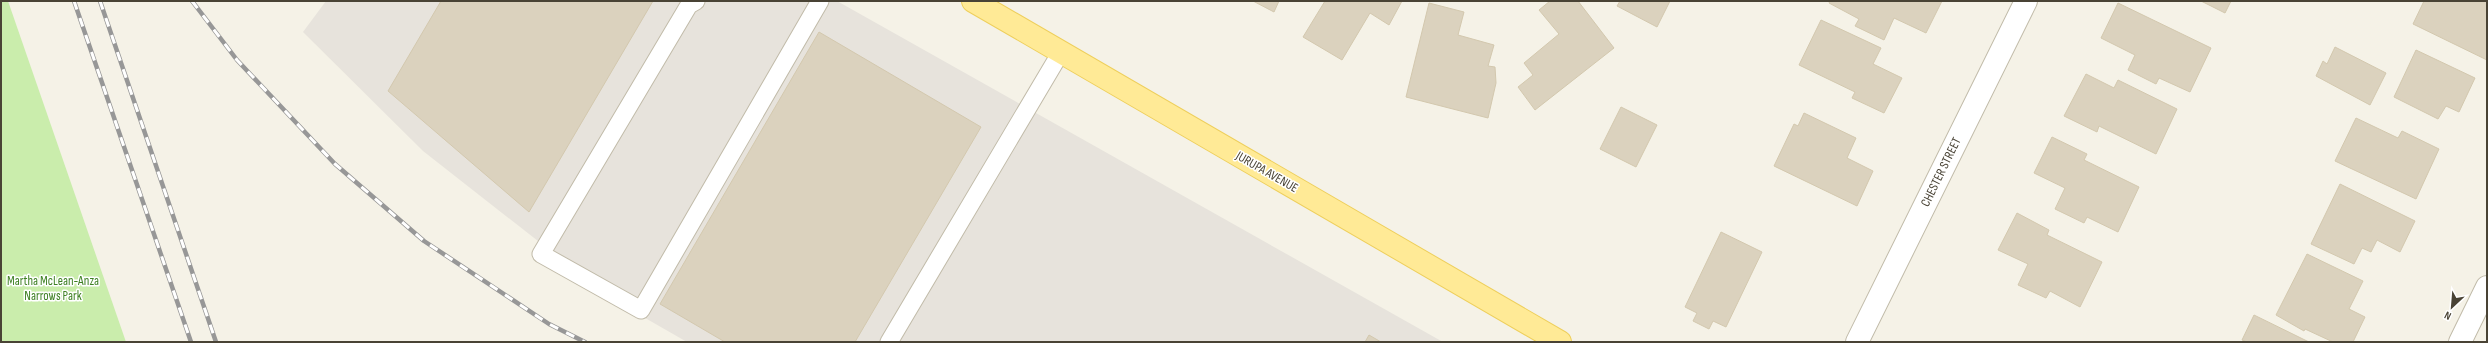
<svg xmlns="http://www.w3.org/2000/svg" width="2488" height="343" viewBox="0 0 2488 343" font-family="'Sofia Sans Condensed',sans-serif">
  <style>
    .industrial { fill: #e7e3dc }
    .green { fill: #caedac }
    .building { fill: #dbd2be; stroke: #d3c8ae }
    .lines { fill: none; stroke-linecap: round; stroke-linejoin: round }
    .service-casing { stroke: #c1bba9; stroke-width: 19 }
    .minor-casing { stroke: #c1bba9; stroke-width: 24 }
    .tertiary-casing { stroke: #c1bba9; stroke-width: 24 }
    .primary-casing { stroke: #eecf5c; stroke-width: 24 }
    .service { stroke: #fff; stroke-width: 17 }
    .minor { stroke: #fff; stroke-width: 22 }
    .tertiary { stroke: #fff; stroke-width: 22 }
    .primary { stroke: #ffea96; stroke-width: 22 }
    .rail-casing { stroke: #979797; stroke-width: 4.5 }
    .rail { stroke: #fff; stroke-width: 3; stroke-dasharray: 9; stroke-linecap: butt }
    .labels { text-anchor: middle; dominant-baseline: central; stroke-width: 3; stroke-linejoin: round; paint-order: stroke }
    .street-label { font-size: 13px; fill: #494335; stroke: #fff }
    .park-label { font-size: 13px; fill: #3e8023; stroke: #fff }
  </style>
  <rect width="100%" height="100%" fill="#f5f2e7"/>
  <!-- industrial -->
  <path class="industrial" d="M326 1H837L1443 342H687L612 299 423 151 303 32Z"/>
  <!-- green -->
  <path class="green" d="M1 1H8L126 342H1Z"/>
  <!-- building -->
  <path class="building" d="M441 1H653L529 212 388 91Z
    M1253 1H1279L1274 12Z
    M1325 1H1402L1389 25 1370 13 1342 60 1303 37Z
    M1550 1H1578L1614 48 1535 110 1518 87 1533 75 1524 63 1559 34 1539 10Z
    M1620 1H1670L1657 27 1617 6Z
    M1830 1H1942L1926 33 1894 18 1884 40 1855 26 1859 19 1829 3Z
    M2201 1H2231L2225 13Z
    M2424 1H2487V60L2413 24Z
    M1429 3 1464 12 1458 35 1494 45 1488 66 1495 67 1496 83 1488 118 1406 97Z
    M2118 3 2211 48 2190 92 2159 78 2156 84 2128 70 2135 55 2101 38Z
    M1821 20 1881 48 1873 64 1902 78 1884 113 1852 98 1855 92 1799 65Z
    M819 32 981 127 855 342H725L660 304Z
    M2335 47 2386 73 2370 105 2316 76 2323 61 2327 64Z
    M2416 50 2475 78 2459 112 2446 106 2438 119 2394 97Z
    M2086 74 2114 88 2118 80 2177 109 2156 154 2099 126 2097 132 2064 116Z
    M1621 107 1657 125 1636 167 1600 149Z
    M1804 113 1856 138 1847 158 1873 171 1857 206 1774 166 1794 124 1798 126Z
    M2356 118 2398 138 2402 131 2439 149 2416 199 2335 161Z
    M2052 137 2087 154 2084 160 2139 187 2118 232 2087 217 2084 223 2055 209 2065 188 2034 173Z
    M2340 184 2415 221 2400 252 2377 240 2371 252 2362 248 2354 264 2311 244Z
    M2017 213 2049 230 2047 235 2102 262 2080 307 2050 291 2046 298 2018 285 2028 264 1998 250Z
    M1721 232 1762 252 1726 327 1713 321 1709 329 1693 321 1697 313 1685 307Z
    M2307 254 2363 281 2349 309 2365 317 2353 342H2333L2305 329 2304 331 2276 315Z
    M2254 315 2309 342H2247L2242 340Z
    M1369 335 1381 342H1365Z"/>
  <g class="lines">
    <!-- service casing -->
    <g class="service-casing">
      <path id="service" d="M696 1 689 5 541 254 641 310 820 1
        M889 342 1061 52"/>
    </g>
    <!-- minor casing -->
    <g class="minor-casing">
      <path id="minor" d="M1857 342 2026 1"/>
    </g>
    <!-- tertiary casing -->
    <g class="tertiary-casing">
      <path id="tertiary" d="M2460 342 2487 287"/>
    </g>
    <!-- primary casing -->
    <g class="primary-casing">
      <path id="primary" d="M973 1 1560 342"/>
    </g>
    <!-- service -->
    <use href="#service" class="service"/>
    <!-- minor -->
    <use href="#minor" class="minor"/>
    <!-- tertiary -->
    <use href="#tertiary" class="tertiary"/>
    <!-- primary -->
    <use href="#primary" class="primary"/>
    <!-- rail casing -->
    <g class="rail-casing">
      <path id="rail" d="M74 1 191 342
        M100 1 216 342
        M192 1 237 60 335 164 424 241 549 324 585 342"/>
    </g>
    <!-- rail -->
    <use href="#rail" class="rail"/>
  </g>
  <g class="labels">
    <!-- street labels -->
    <g class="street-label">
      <text transform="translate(1267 172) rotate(30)">JURUPA AVENUE</text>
      <text transform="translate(1941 172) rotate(-64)">CHESTER STREET</text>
    </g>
    <!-- park labels -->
    <g class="park-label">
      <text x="53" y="281">Martha McLean-Anza<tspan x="53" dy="15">Narrows Park</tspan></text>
    </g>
  </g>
  <!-- border -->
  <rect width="2488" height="343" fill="none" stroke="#494335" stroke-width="4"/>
  <!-- north arrow -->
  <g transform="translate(2452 307) rotate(206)" stroke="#ffffff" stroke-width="3" paint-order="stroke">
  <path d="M0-3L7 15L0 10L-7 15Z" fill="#494335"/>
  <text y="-6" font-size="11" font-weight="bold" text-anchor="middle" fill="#494335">N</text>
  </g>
</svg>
